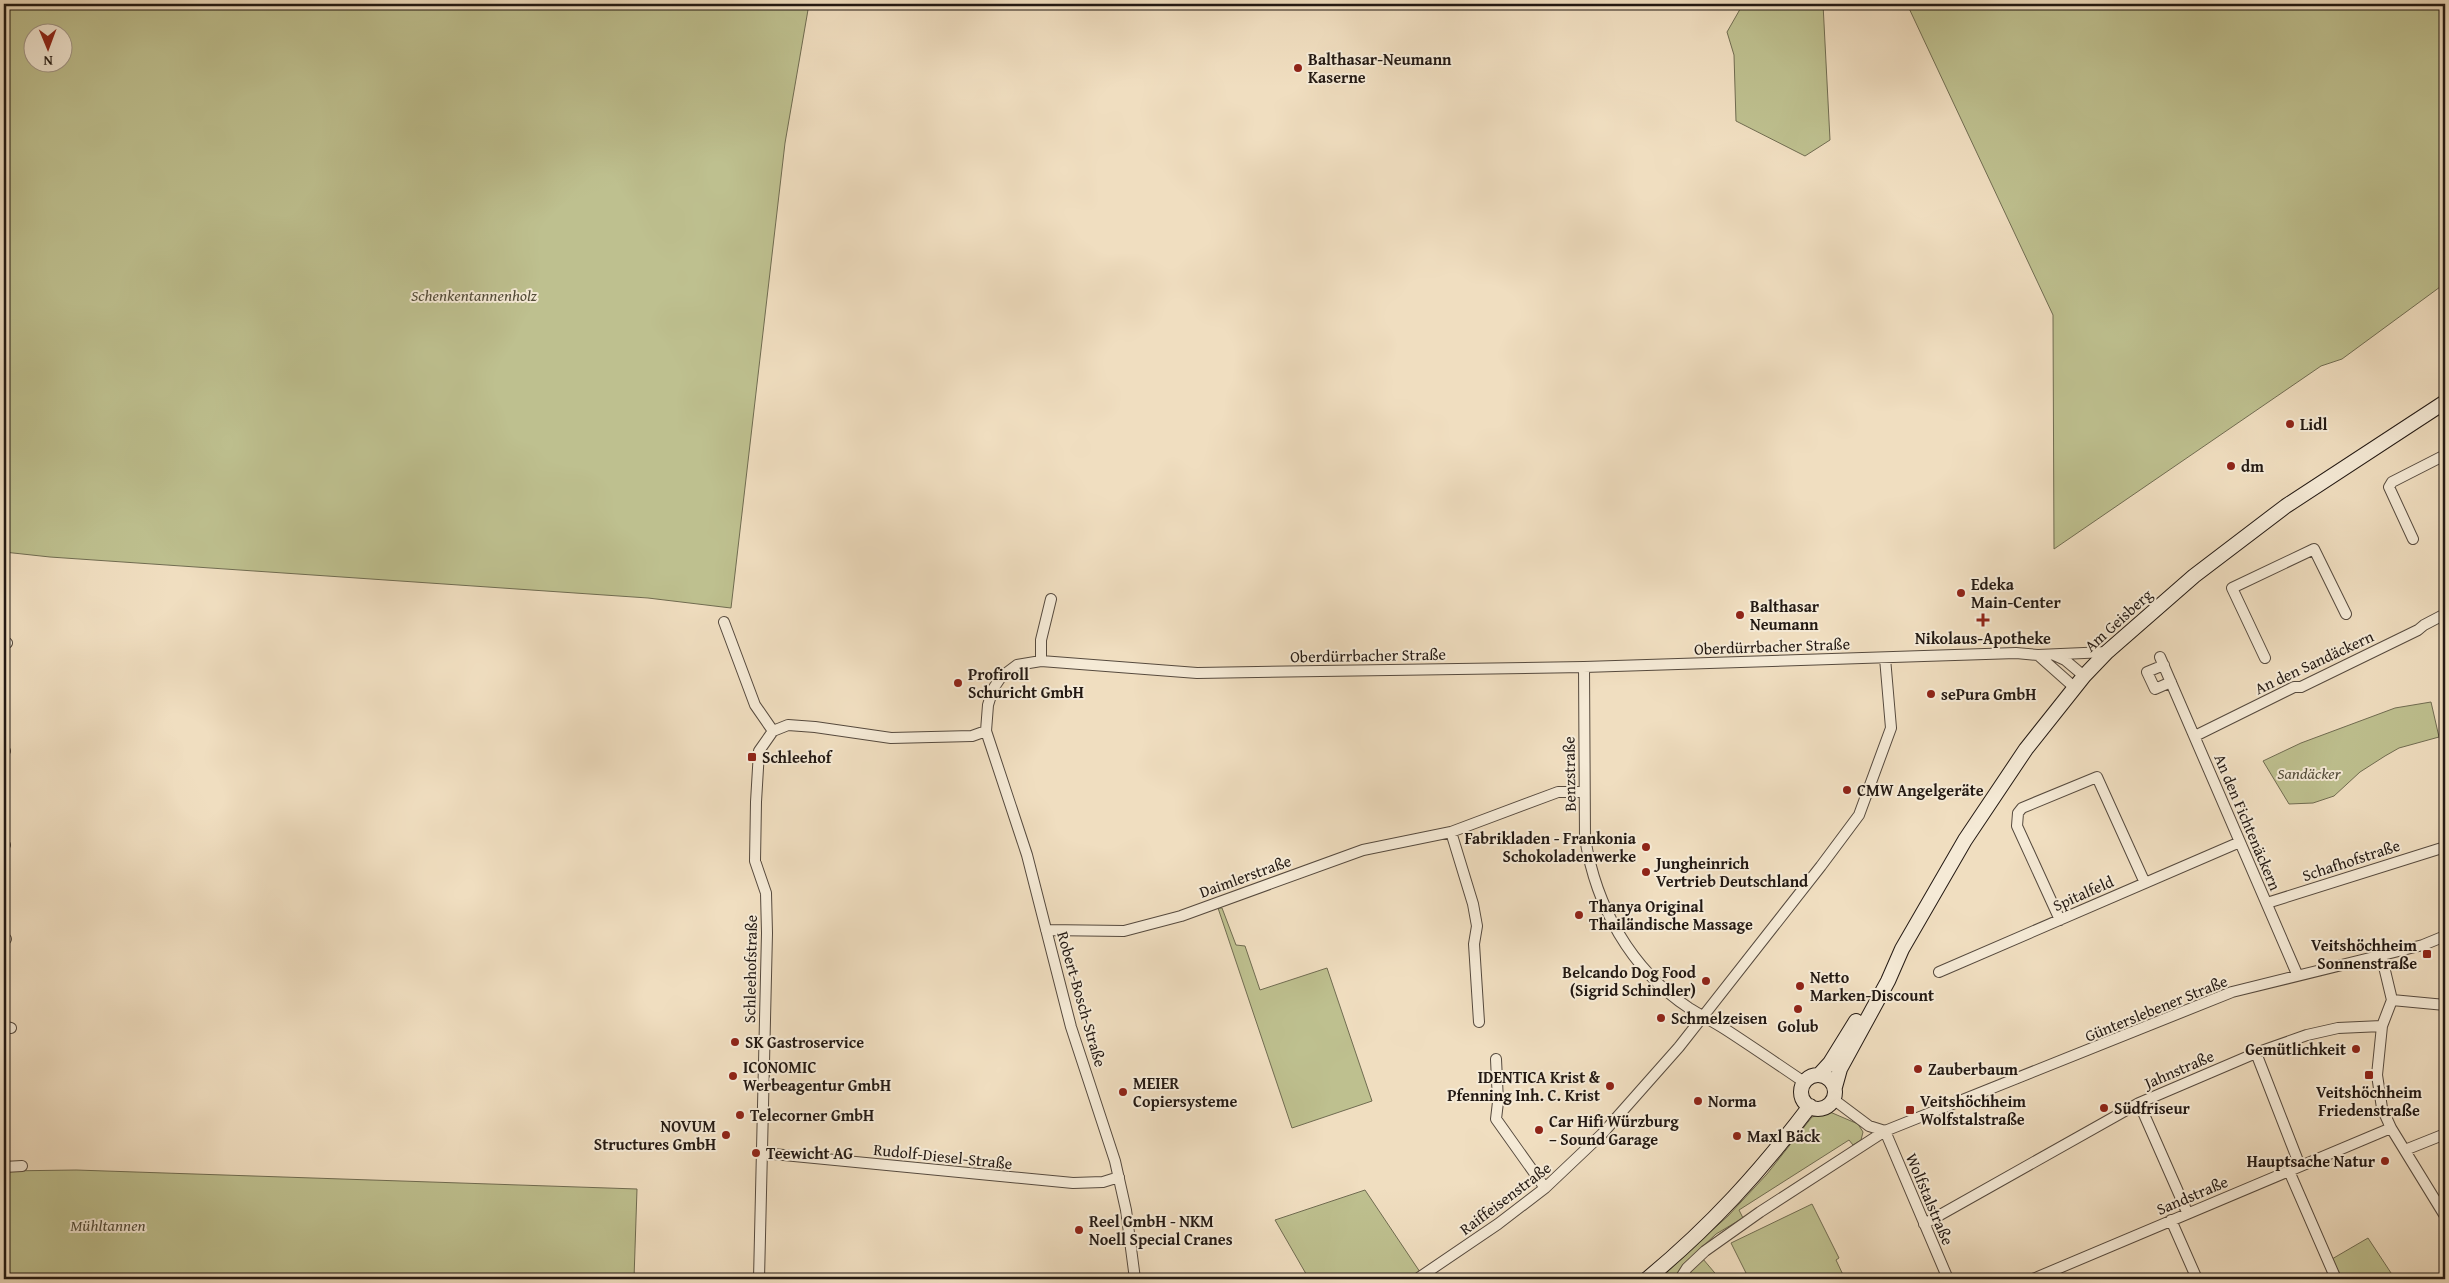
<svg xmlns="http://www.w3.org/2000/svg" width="2449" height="1283" viewBox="0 0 2449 1283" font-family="'Gentium Book Plus',serif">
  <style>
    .green { fill: #bec08f; stroke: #706c51; fill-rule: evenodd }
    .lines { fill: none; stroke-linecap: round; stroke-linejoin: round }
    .street-casing { stroke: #564a3e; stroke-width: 12 }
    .secondary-casing { stroke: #231913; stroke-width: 16 }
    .street { stroke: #f5ead6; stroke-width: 10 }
    .secondary { stroke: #f5ead6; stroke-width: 14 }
    .poi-dot { fill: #8f2418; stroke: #f5ead6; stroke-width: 2 }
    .labels { text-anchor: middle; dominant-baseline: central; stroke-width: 4; stroke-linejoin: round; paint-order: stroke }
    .poi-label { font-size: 16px; font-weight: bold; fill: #231913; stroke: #f5ead6; text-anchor: start }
    .park-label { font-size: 16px; font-style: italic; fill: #524b38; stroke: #f5ead6 }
    .street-label { font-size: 16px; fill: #231913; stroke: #f5ead6 }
  </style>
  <rect width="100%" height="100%" fill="#f0dec0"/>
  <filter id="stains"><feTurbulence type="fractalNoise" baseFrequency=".004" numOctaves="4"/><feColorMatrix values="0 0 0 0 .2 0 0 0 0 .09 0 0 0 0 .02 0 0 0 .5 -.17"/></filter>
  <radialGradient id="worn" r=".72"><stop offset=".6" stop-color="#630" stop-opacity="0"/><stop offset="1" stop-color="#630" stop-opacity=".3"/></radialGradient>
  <!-- green -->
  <path class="green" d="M4 4H809L785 143 731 608 648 598 50 557 4 552ZM32 32H62V62H32Z
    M1743 4H1823L1830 140 1805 156 1736 121 1734 55 1727 32Z
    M1907 4H2445V291L2443 292 2440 287 2342 359 2321 366 2054 549 2053 315Z
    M2431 702 2439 737 2399 748 2385 756 2360 772 2334 796 2313 803 2289 804 2263 761 2301 743 2395 708Z
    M1218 908H1222L1236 945 1245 946 1260 990 1327 968 1372 1101 1292 1128Z
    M1830 1112 1858 1124 1863 1132 1861 1140 1853 1145 1849 1140 1739 1210 1743 1218 1716 1234 1697 1252 1720 1279H1657L1728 1216 1767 1174 1812 1117Z
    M76 1170 637 1189 634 1279H4V1171Z
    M1365 1190 1420 1272 1409 1279H1309L1275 1220Z
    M1812 1204 1839 1258 1836 1260 1845 1279H1749L1731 1243Z
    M2368 1238 2395 1279H2342L2332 1259Z"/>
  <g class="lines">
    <!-- street casing -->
    <g class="street-casing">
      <path id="street" d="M2413 539 2389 487 2392 482 2445 455
        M724 622 755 705 773 731
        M4 642 7 643
        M2038 655 2074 687
        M2054 655 2065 660 2084 676
        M2160 657 2297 974
        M2265 658 2232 588 2314 549 2346 614
        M1041 661V640L1051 599
        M2164 665 2147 672 2155 689 2171 682
        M1584 667 1585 838C1596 906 1630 969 1689 1008 1702 1016 1716 1023 1728 1031 1754 1048 1779 1065 1804 1082
        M2195 736 2294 687H2301L2418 630 2424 625 2445 614
        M4 750 5 751
        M1451 832 1473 904 1477 926 1474 944 1479 1022
        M4 844 5 845
        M2267 903 2445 847
        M2060 920 2017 826 2018 813 2022 808 2097 777 2145 883
        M1046 930 1124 931 1181 916 1363 850 1451 832 1558 792H1584
        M4 939H6
        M2381 954 2392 1000 2382 1026 2377 1075 2382 1108 2391 1128 2445 1216
        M1939 972 2240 842
        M2392 1000 2445 1005
        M4 1026 11 1028
        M2256 1053 2300 1166
        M1496 1059 1498 1102 1496 1119 1545 1188
        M1833 1099 1869 1126 1885 1131
        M2139 1103 2187 1212
        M1885 1131 1948 1279
        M2405 1150 2445 1134
        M763 1153 1073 1183 1103 1182 1119 1177
        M4 1167 22 1166
        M2289 1171 2336 1279
        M2171 1220 2197 1279
        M1924 1224 2139 1103 2256 1053 2307 1035 2338 1028 2382 1026
        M759 1279 767 933 766 893 755 861 756 802 759 751 773 731 788 725 815 727 891 738 972 736 986 731
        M1135 1279 1126 1210 1115 1161 1071 1027 1027 855 986 731 988 705 993 689 1001 677 1017 665 1041 661 1197 673 1584 667 2016 653 2038 655 2107 652
        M1417 1279 1498 1224 1545 1188 1602 1134 1679 1047 1821 866 1859 815 1891 728 1885 658
        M1680 1279 1687 1268 1705 1251 1760 1212 1885 1131 2232 992 2423 945 2445 936
        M2033 1279 2391 1128"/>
    </g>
    <!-- secondary casing -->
    <g class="secondary-casing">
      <path id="secondary" d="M1819 1075 1830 1063 1856 1021
        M1801 1092a17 17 0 1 1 34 0a17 17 0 1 1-34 0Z
        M1835 1087 1840 1069 1888 981 1902 949 1965 840 2026 749 2084 676 2107 652 2194 576 2286 506 2445 402
        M1647 1279C1711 1226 1760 1172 1810 1106"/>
    </g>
    <!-- street -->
    <use href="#street" class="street"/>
    <!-- secondary -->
    <use href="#secondary" class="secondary"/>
  </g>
  <!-- markers -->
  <g class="poi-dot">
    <circle cx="1298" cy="68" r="5"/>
    <circle cx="2290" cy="424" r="5"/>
    <circle cx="2231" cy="466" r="5"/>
    <circle cx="1961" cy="593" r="5"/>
    <circle cx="1740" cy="615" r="5"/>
    <path d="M1980.5 612.5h5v5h5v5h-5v5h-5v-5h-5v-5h5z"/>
    <circle cx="958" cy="683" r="5"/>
    <circle cx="1931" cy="694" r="5"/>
    <rect x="747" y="752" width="10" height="10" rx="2.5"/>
    <circle cx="1847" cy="790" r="5"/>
    <circle cx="1646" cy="847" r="5"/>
    <circle cx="1646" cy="872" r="5"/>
    <circle cx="1579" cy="915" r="5"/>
    <rect x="2422" y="949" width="10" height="10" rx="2.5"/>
    <circle cx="1706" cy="981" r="5"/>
    <circle cx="1800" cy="986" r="5"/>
    <circle cx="1798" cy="1009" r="5"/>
    <circle cx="1661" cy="1018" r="5"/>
    <circle cx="735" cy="1042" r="5"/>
    <circle cx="2356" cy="1049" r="5"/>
    <circle cx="1918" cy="1069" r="5"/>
    <rect x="2364" y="1070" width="10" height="10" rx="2.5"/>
    <circle cx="733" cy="1076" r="5"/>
    <circle cx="1610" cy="1086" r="5"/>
    <circle cx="1123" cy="1092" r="5"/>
    <circle cx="1698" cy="1101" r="5"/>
    <circle cx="2104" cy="1108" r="5"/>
    <rect x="1905" y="1105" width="10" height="10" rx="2.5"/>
    <circle cx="740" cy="1115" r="5"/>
    <circle cx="1539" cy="1130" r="5"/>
    <circle cx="726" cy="1135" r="5"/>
    <circle cx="1737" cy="1136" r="5"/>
    <circle cx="756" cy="1153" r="5"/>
    <circle cx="2385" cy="1161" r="5"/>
    <circle cx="1079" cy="1230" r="5"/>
  </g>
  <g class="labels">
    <!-- poi labels -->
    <g class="poi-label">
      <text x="1308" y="59">Balthasar-Neumann<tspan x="1308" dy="18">Kaserne</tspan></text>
      <text x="2300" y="424">Lidl</text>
      <text x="2241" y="466">dm</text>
      <text x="1971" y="584">Edeka<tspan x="1971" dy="18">Main-Center</tspan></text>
      <text x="1750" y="606">Balthasar<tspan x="1750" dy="18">Neumann</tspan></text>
      <text x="1983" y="638" text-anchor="middle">Nikolaus-Apotheke</text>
      <text x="968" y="674">Profiroll<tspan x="968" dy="18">Schuricht GmbH</tspan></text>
      <text x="1941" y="694">sePura GmbH</text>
      <text x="762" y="757">Schleehof</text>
      <text x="1857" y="790">CMW Angelgeräte</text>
      <text x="1636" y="838" text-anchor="end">Fabrikladen - Frankonia<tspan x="1636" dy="18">Schokoladenwerke</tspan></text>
      <text x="1656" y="863">Jungheinrich<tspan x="1656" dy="18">Vertrieb Deutschland</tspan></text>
      <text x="1589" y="906">Thanya Original<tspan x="1589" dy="18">Thailändische Massage</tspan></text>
      <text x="2417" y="945" text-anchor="end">Veitshöchheim<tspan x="2417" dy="18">Sonnenstraße</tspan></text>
      <text x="1696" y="972" text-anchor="end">Belcando Dog Food<tspan x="1696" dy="18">(Sigrid Schindler)</tspan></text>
      <text x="1810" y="977">Netto<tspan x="1810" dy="18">Marken-Discount</tspan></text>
      <text x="1671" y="1018">Schmelzeisen</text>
      <text x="1798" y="1026" text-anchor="middle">Golub</text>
      <text x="745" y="1042">SK Gastroservice</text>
      <text x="2346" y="1049" text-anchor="end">Gemütlichkeit</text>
      <text x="743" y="1067">ICONOMIC<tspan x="743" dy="18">Werbeagentur GmbH</tspan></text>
      <text x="1928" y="1069">Zauberbaum</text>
      <text x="1600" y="1077" text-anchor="end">IDENTICA Krist &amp;<tspan x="1600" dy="18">Pfenning Inh. C. Krist</tspan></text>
      <text x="1133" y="1083">MEIER<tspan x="1133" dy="18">Copiersysteme</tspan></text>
      <text x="2369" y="1092" text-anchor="middle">Veitshöchheim<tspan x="2369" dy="18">Friedenstraße</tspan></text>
      <text x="1708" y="1101">Norma</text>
      <text x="1920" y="1101">Veitshöchheim<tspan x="1920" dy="18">Wolfstalstraße</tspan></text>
      <text x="2114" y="1108">Südfriseur</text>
      <text x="750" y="1115">Telecorner GmbH</text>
      <text x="1549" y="1121">Car Hifi Würzburg<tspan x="1549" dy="18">– Sound Garage</tspan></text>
      <text x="716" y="1126" text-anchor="end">NOVUM<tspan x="716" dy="18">Structures GmbH</tspan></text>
      <text x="1747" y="1136">Maxl Bäck</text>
      <text x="766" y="1153">Teewicht AG</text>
      <text x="2375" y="1161" text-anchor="end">Hauptsache Natur</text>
      <text x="1089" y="1221">Reel GmbH - NKM<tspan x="1089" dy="18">Noell Special Cranes</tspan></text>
    </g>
    <!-- park labels -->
    <g class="park-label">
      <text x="474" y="295">Schenkentannenholz</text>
      <text x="2309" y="773">Sandäcker</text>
      <text x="108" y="1225">Mühltannen</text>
    </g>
    <!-- street labels -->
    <g class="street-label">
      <text transform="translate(2118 620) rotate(-42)">Am Geisberg</text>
      <text transform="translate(1772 646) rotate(-2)">Oberdürrbacher Straße</text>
      <text transform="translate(1368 655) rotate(-1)">Oberdürrbacher Straße</text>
      <text transform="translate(2314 662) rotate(-25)">An den Sandäckern</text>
      <text transform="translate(1569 774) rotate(-91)">Benzstraße</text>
      <text transform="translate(2248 822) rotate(67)">An den Fichtenäckern</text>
      <text transform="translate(2351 860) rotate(-18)">Schafhofstraße</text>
      <text transform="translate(1245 876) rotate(-20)">Daimlerstraße</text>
      <text transform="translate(2083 893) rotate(-24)">Spitalfeld</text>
      <text transform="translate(750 969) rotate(-89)">Schleehofstraße</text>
      <text transform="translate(1082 999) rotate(74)">Robert-Bosch-Straße</text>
      <text transform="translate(2156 1008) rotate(-22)">Günterslebener Straße</text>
      <text transform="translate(2179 1069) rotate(-23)">Jahnstraße</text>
      <text transform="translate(943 1156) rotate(6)">Rudolf-Diesel-Straße</text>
      <text transform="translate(2192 1195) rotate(-23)">Sandstraße</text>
      <text transform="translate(1505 1198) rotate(-37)">Raiffeisenstraße</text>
      <text transform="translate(1930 1199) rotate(67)">Wolfstalstraße</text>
    </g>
  </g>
  <!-- margin -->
  <rect width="2449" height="1283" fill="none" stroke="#f0dec0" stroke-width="20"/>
  <rect x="5" y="5" width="2439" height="1273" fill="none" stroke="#231913" stroke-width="2.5"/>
  <rect x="10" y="10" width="2429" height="1263" fill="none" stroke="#231913"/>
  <!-- north arrow -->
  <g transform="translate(48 48) rotate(179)"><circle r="24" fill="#f5ead6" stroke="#a19688"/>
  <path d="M0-4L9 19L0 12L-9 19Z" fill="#8f2418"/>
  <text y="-8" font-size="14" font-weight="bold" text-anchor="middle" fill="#231913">N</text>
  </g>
  <rect width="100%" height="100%" filter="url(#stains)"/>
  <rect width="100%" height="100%" fill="url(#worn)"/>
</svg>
